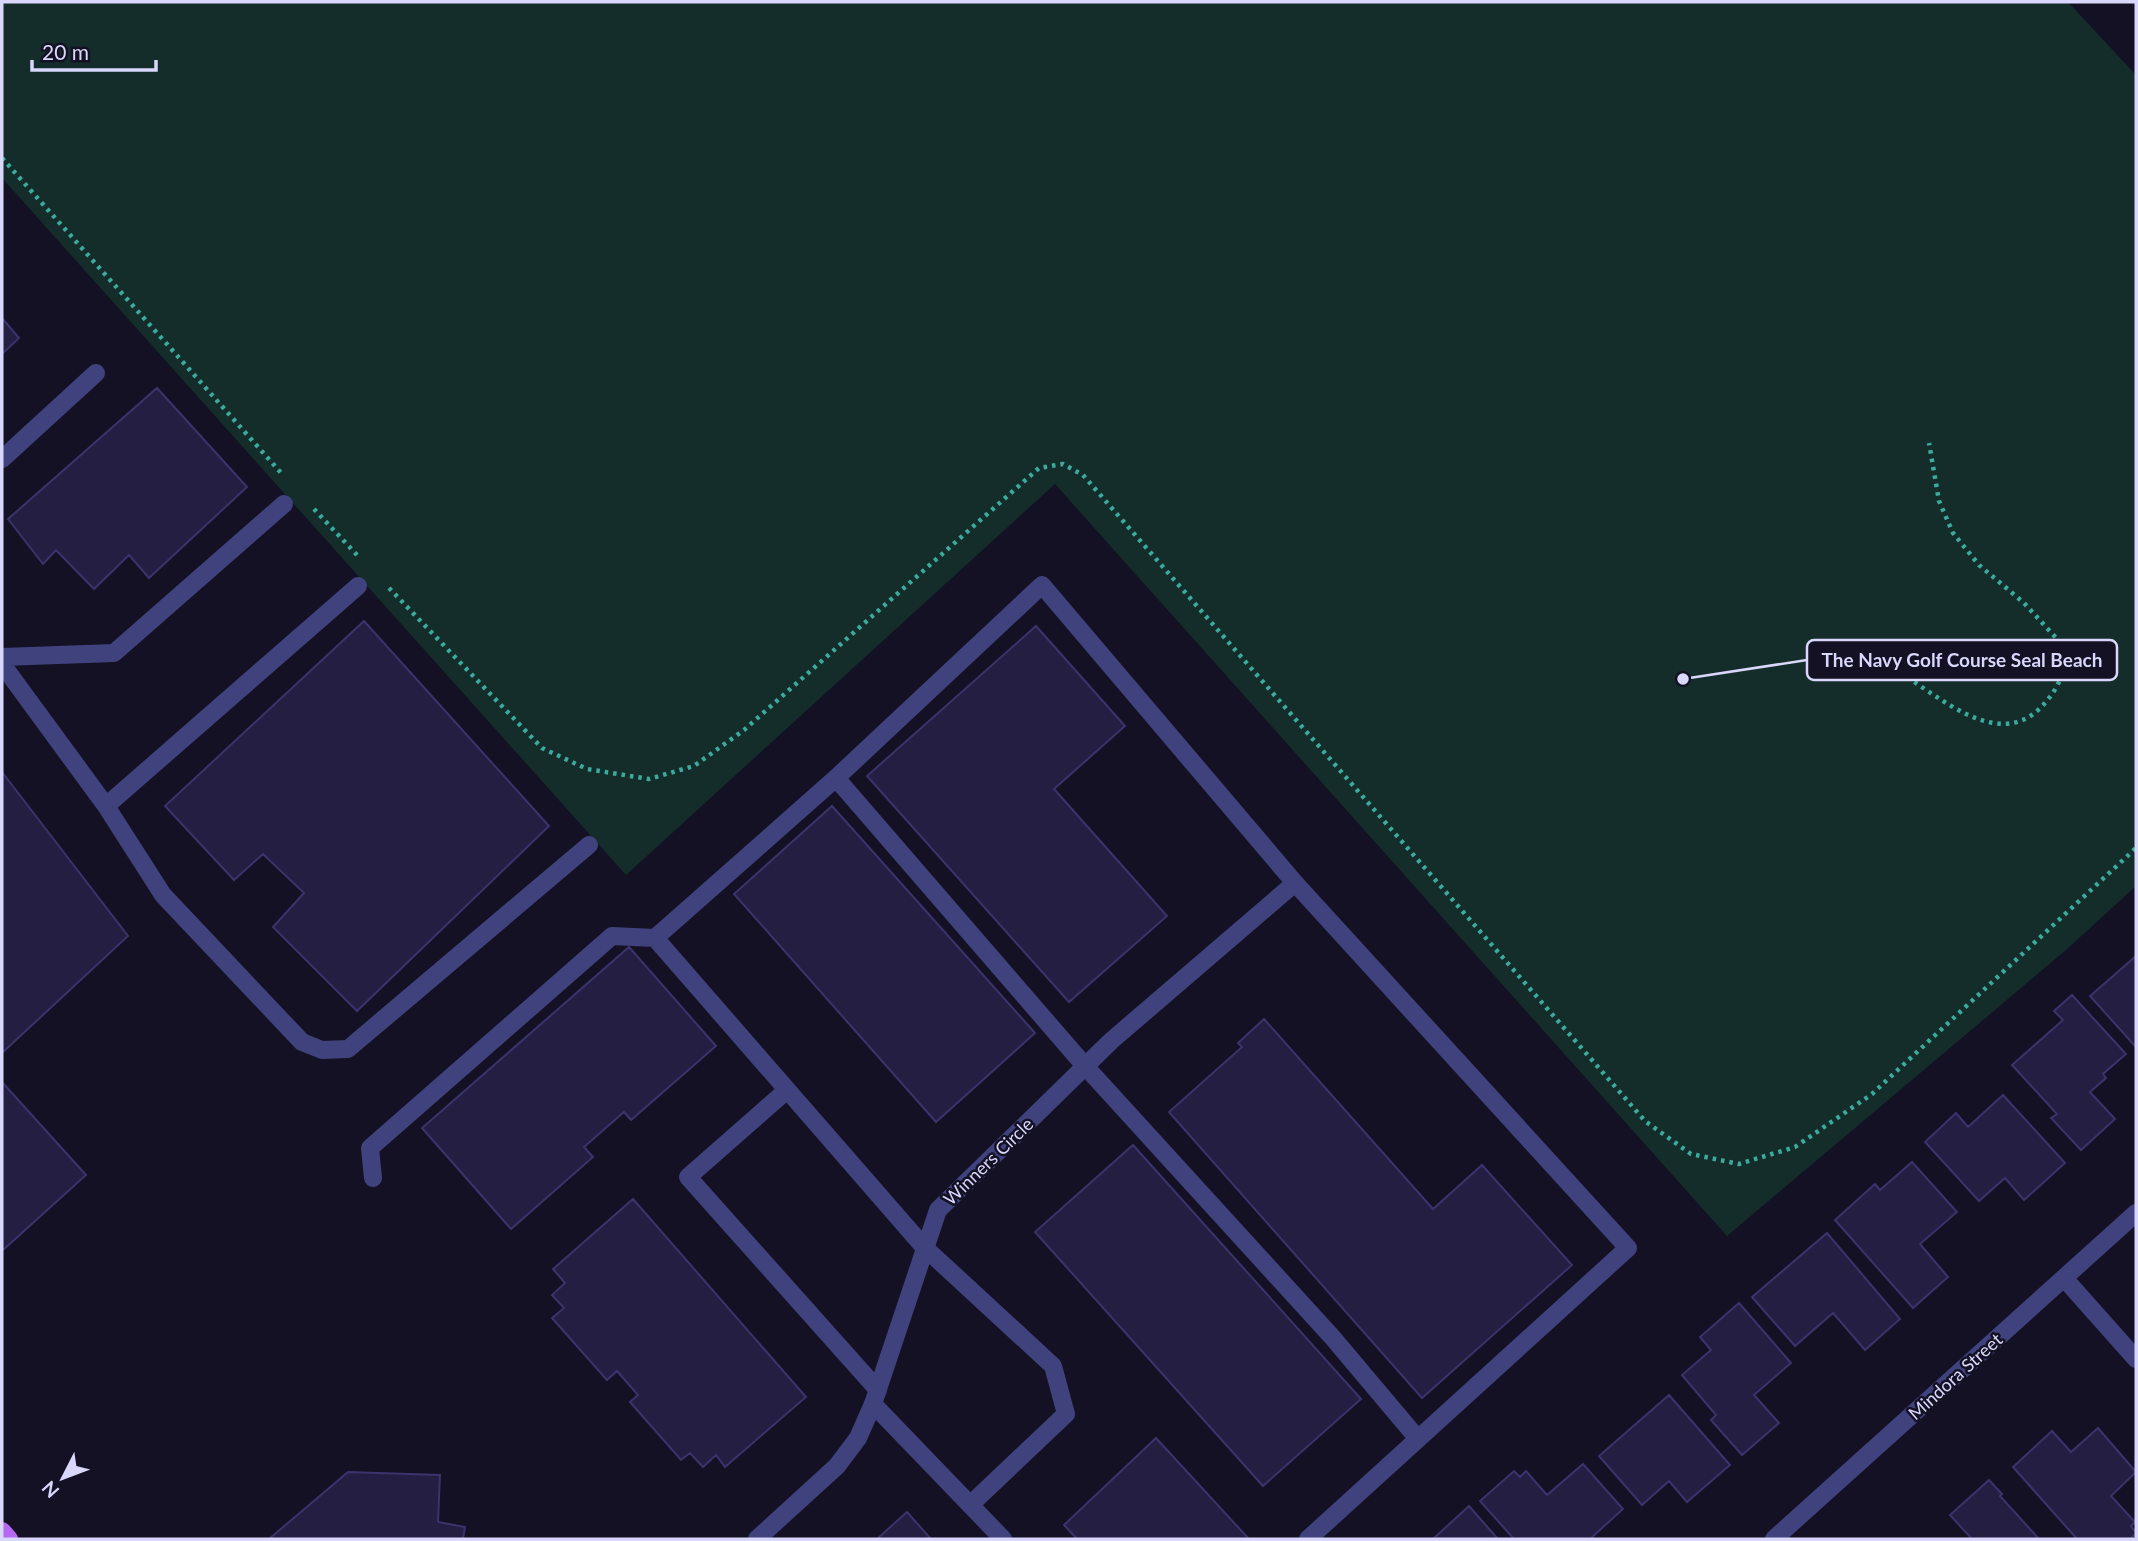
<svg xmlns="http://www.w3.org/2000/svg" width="2138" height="1541" viewBox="0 0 2138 1541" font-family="Lato,sans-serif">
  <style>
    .green { fill: #142d2a }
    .building { fill: #241f42; stroke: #3b336c; stroke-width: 2 }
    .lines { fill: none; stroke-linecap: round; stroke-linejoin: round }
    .path { stroke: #3bab9e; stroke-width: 4.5; stroke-dasharray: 3.5 5; stroke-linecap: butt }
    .service { stroke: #40427e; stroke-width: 18 }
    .minor { stroke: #40427e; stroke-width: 18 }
    .primary { stroke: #b669f0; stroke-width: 18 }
    .labels { text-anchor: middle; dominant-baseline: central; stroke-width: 5; stroke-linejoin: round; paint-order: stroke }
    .street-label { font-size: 18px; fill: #d9d7fb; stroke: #131123 }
    .leader { fill: none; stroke: #d9d7fb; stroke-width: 2.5 }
    .callout-dot { fill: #d9d7fb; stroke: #131123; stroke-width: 2.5 }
    .callout { fill: #131123; stroke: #d9d7fb; stroke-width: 2.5 }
    .callout-label { font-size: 19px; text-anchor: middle; font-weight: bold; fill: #d9d7fb }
  </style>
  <rect width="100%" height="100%" fill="#131123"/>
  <!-- green -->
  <path class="green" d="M2 2H2068L2136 75V886L2066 950 1727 1236 1055 484 626 875 2 178Z"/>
  <!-- building -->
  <path class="building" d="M2 318 19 338 2 354Z
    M157 388 247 487 149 578 129 555 94 589 56 550 43 564 8 519Z
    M364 621 549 826 357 1011 273 927 304 893 263 854 234 880 165 806Z
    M1036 626 1125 726 1054 789 1167 916 1069 1002 867 776Z
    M2 772 128 936 2 1053Z
    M832 806 1035 1033 936 1122 734 894Z
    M629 947 716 1046 631 1120 624 1112 584 1147 593 1157 511 1229 422 1128Z
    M2136 956V1045L2135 1046 2090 996Z
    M2072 995 2126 1054 2103 1074 2106 1078 2090 1092 2115 1119 2081 1150 2051 1118 2057 1114 2012 1065 2063 1020 2054 1011Z
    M1264 1019 1433 1209 1482 1165 1572 1265 1422 1398 1169 1112 1242 1047 1238 1043Z
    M2 1082 86 1175 2 1251Z
    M2003 1095 2065 1163 2024 1200 2005 1178 1979 1201 1925 1142 1956 1113 1968 1127Z
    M1133 1145 1361 1399 1263 1486 1035 1232Z
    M1912 1162 1957 1212 1920 1244 1948 1277 1913 1308 1835 1220 1875 1184 1880 1190Z
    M633 1199 806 1397 725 1467 716 1455 703 1467 690 1453 681 1460 630 1402 638 1395 617 1371 607 1380 552 1318 564 1308 552 1295 565 1283 553 1269Z
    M1827 1233 1900 1319 1865 1350 1833 1313 1795 1346 1752 1297Z
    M1739 1303 1791 1363 1754 1395 1779 1423 1742 1455 1711 1420 1716 1415 1682 1375 1711 1350 1700 1337Z
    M1669 1395 1730 1465 1687 1502 1669 1481 1642 1505 1599 1456Z
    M2098 1428 2136 1472 2111 1496 2135 1522 2131 1526 2136 1533 2130 1539H2077L2013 1467 2052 1431 2071 1452Z
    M1156 1438 1249 1539H1077L1064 1525Z
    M1583 1464 1623 1509 1590 1539H1514L1480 1501 1514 1471 1520 1477 1526 1471 1547 1495Z
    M348 1472 440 1475 438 1522 465 1527 463 1539H269Z
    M1989 1480 2002 1494 2000 1496 2039 1539H1972L1950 1515Z
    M1469 1506 1498 1539H1433Z
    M907 1512 931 1539H877Z"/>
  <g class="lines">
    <!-- path -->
    <path class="path" d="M2 158 282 474
      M314 509 358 556
      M389 588 542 748 587 769 649 779 694 766 744 730 1039 468 1063 464 1083 475 1645 1121 1691 1154 1739 1164 1795 1147 1872 1094 2136 848
      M1812 643C1836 650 1869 656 1890 667 1937 692 2002 761 2049 698 2056 690 2060 679 2065 670L2058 640 2024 603 1979 565 1953 533 1939 501 1929 443"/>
    <!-- service -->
    <path class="service" d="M2 459 96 373
      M2 657 114 653 284 504
      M2 664 106 806 163 895 302 1042 322 1050 348 1049 589 845
      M836 778 655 938 924 1247 1053 1366 1066 1414 970 1505
      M106 806 358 586
      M787 1090 688 1177 878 1390
      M373 1178 370 1148 612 936 655 938
      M873 1404 1003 1539
      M1308 1539 1628 1248 1295 883 1042 585 836 778 1085 1066 1333 1338 1418 1439"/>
    <!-- minor -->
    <path class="minor" d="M2064 1278 2136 1359
      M757 1539 837 1466 858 1438 873 1404 938 1210 1111 1041 1295 883
      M1774 1539 2136 1213"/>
    <!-- primary -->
    <path class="primary" d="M2 1531 9 1539"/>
  </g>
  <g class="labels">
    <!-- street labels -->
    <g class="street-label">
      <text transform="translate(988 1161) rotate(-44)">Winners Circle</text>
      <text transform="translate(1955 1376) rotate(-42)">Mindora Street</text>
    </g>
  </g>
  <!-- callouts -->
  <path class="leader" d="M1683 679L1807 660"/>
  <circle class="callout-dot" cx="1683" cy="679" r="7"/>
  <rect class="callout" x="1807" y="640" width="310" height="40" rx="7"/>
  <g class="callout-label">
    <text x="1962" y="667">The Navy Golf Course Seal Beach</text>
  </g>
  <!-- border -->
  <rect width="2138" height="1541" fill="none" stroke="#d9d7fb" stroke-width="7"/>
  <!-- north arrow -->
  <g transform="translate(63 1478) rotate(228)" stroke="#131123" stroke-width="5" paint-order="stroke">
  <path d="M0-5L12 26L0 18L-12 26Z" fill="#d9d7fb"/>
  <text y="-10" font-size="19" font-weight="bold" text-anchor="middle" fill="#d9d7fb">N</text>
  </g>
  <!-- scale -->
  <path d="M32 60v10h124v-10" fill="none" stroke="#d9d7fb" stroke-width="3.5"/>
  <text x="42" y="60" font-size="21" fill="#d9d7fb" stroke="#131123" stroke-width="5" paint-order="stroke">20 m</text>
</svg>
